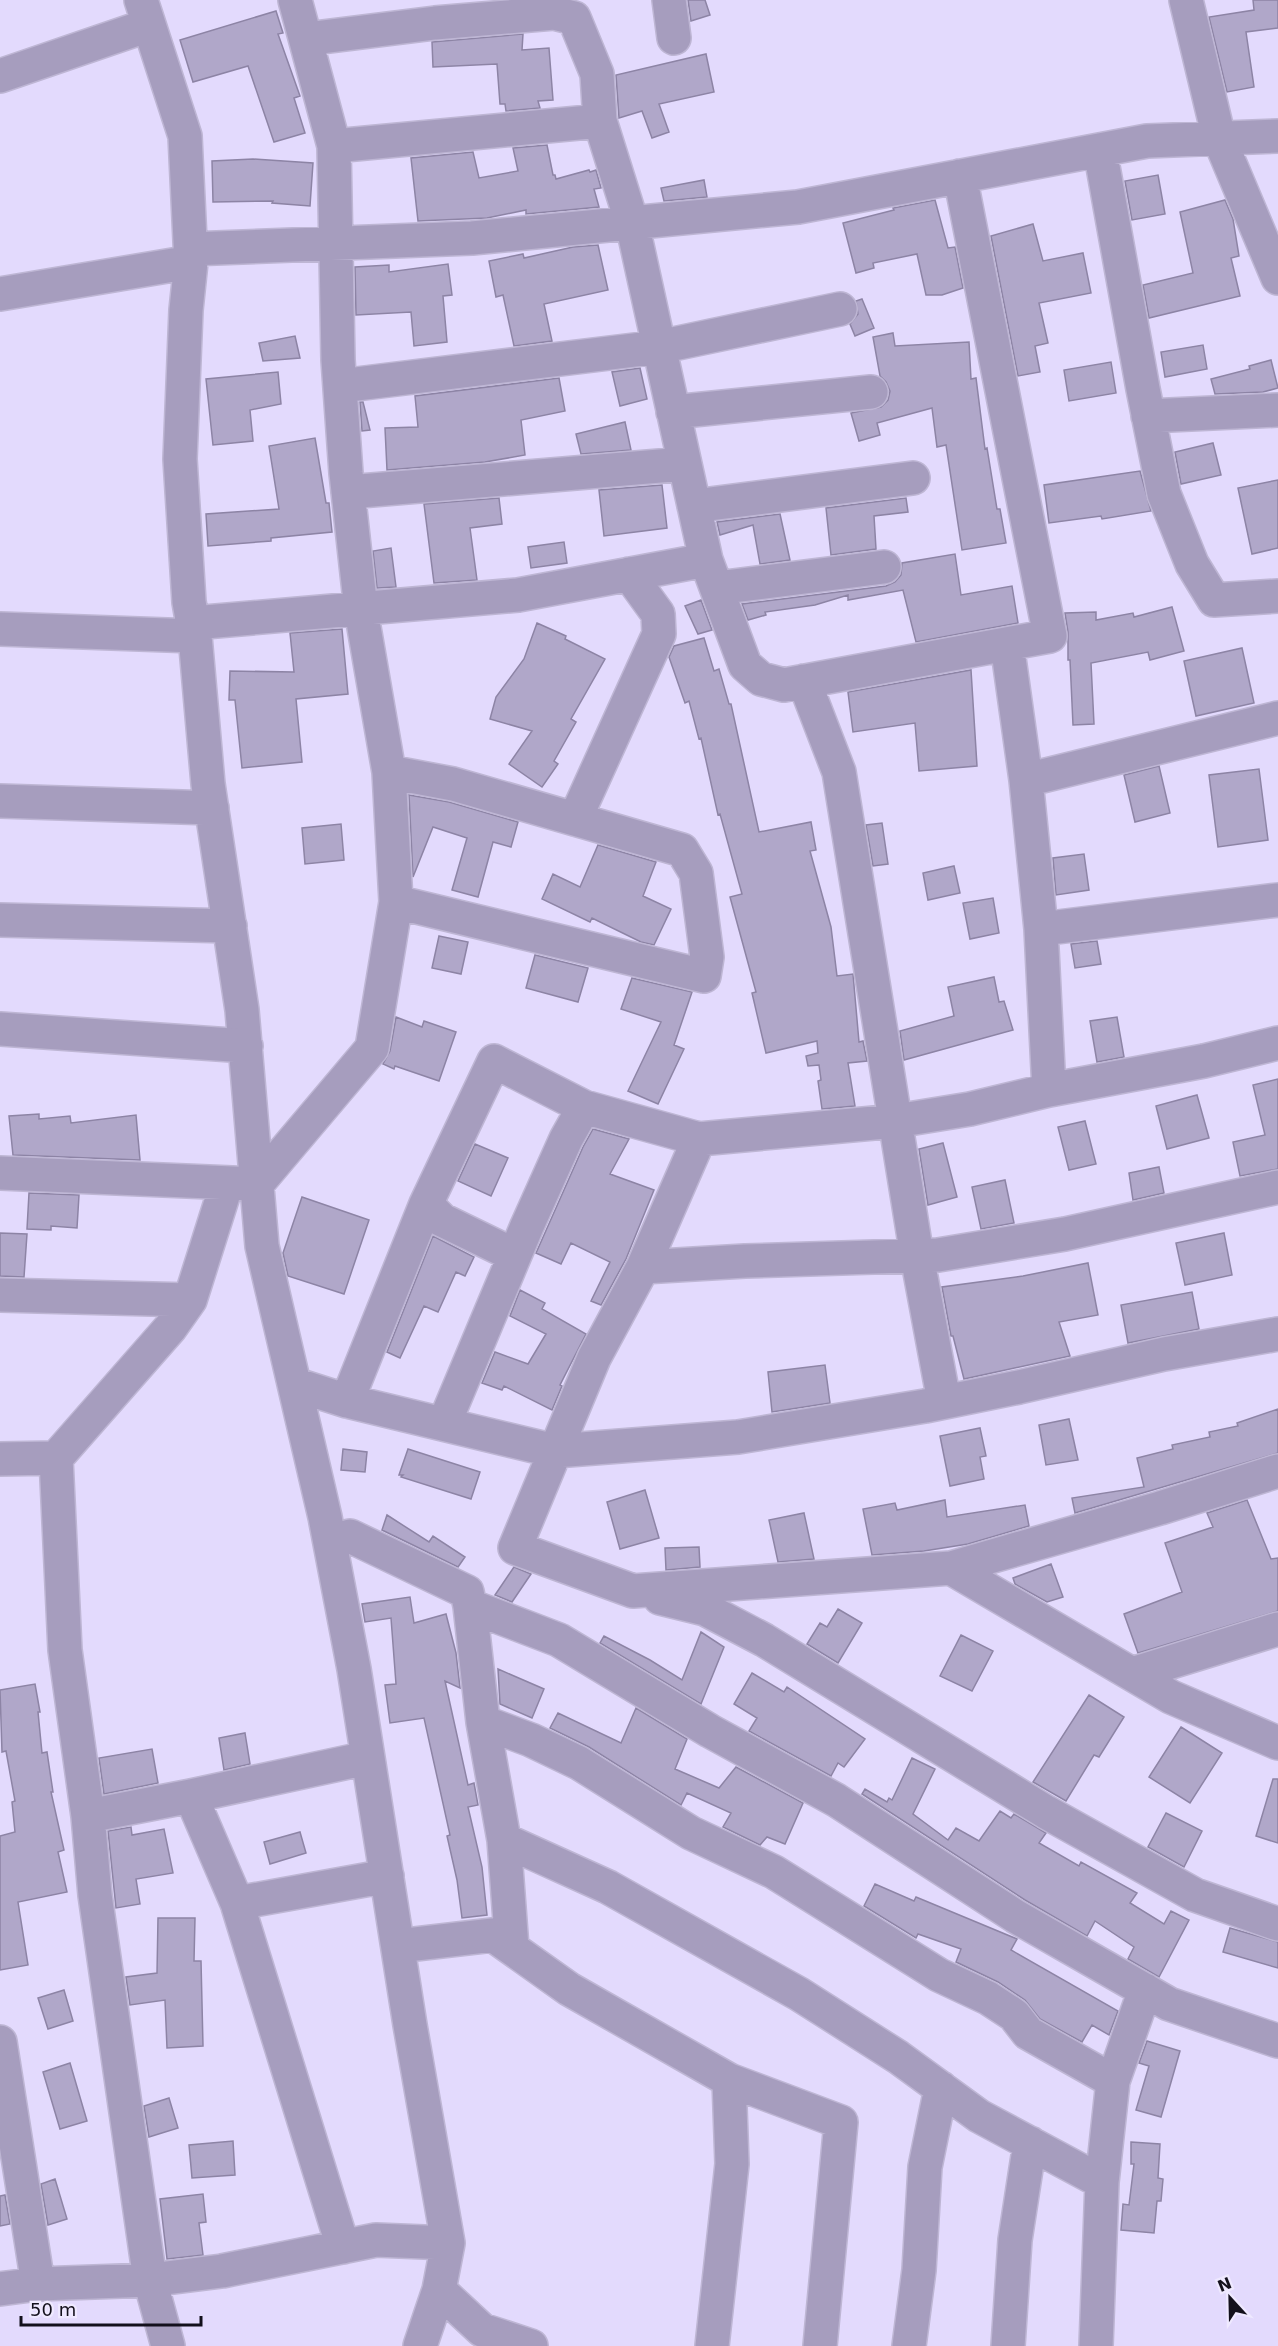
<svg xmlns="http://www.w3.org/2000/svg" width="1278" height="2346" viewBox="0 0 1278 2346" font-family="'DejaVu Sans',sans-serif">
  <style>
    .building { fill: #b0a7c9; stroke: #8d84a5; stroke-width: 1.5 }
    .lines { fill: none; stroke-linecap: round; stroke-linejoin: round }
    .minor-casing { stroke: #beb6d4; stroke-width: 36 }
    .minor { stroke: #a69dbe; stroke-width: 33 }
  </style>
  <rect width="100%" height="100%" fill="#e3dafd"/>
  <!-- building -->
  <path class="building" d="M688 0H705L710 15 691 21Z
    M1253 0H1278V28L1246 32 1254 87 1227 92 1209 17 1254 10Z
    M276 11 283 33 278 34 300 96 294 98 305 133 274 142 248 66 193 82 180 40Z
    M523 34 522 50 549 48 553 100 538 101 540 108 506 111 505 104H500L497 64 433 67 432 42Z
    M706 54 714 92 659 104 669 132 652 138 642 111 619 118 616 75Z
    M547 145 553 175H555L556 179 589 170 590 172 596 170 601 188 594 189 599 207 526 214V210L487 218 418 221 411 158 473 152 479 178 518 171 513 148Z
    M253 159 313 163 310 206 272 203 273 201 213 202 212 161Z
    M1158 175 1165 214 1132 220 1125 181Z
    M704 180 707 197 664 201 661 188Z
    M935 200 948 248 955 247 963 288 942 295H926L917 254 873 263 874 268 856 273 843 223 894 210 893 208Z
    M1225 200 1233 219 1239 256 1231 258 1240 296 1149 318 1143 285 1193 273 1180 212Z
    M1033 224 1043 261 1083 253 1091 293 1039 303 1048 343 1035 346 1040 372 1018 376 991 236Z
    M598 245 608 290 544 304 552 341 514 346 503 295 496 297 489 261 523 254 524 258 573 247Z
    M448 264 452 295 443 296 447 342 414 346 411 312 356 315 355 267 389 265V272Z
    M862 299 874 328 855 336 850 324 858 314 856 301Z
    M893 333 895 346 969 342 971 379 976 378 985 449 987 448 997 509H1000L1006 543 962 550 946 445 937 447 932 408 877 423 880 435 859 441 851 413 881 407 888 400 890 391 886 382 880 376 873 337Z
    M295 336 300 358 263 361 259 343Z
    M1203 345 1207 369 1165 377 1161 352Z
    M1271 360 1278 388 1263 392 1215 394 1211 379 1250 369 1249 366Z
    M1111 362 1116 393 1069 401 1064 370Z
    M640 368 647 399 620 406 612 372Z
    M278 372 281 404 250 410 253 441 213 445 206 379Z
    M559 378 565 411 521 420 525 455 485 462 387 470 385 428 418 427 415 396Z
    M360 402H363L370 430 362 431Z
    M625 422 631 450 581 454 576 434Z
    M315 438 326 503H329L332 532 271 538V541L208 546 206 514 279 509 269 446Z
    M1213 443 1221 475 1181 484 1175 452Z
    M1140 471 1151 511 1102 519 1101 516 1049 523 1044 485Z
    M1278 480V548L1252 554 1238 488Z
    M662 485 667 528 604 536 599 490Z
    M499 498 502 524 470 528 477 580 434 583 424 504Z
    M906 498 908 512 874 516 876 549 831 555 826 508Z
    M780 514 790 560 760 564 753 525 720 535 717 522Z
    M564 542 567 563 531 568 528 547Z
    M391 548 396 587 377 588 373 551Z
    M955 554 961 595 1012 586 1018 623 916 642 903 590 848 600V595L815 605 765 612 766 615 748 620 742 604 886 586 895 582 901 575 902 563Z
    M701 600 712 630 698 634 685 606Z
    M1172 607 1184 651 1150 660 1148 652 1091 663 1094 724 1073 725 1070 660H1068V632L1065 613 1096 612V620L1133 613 1134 617Z
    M537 623 566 636 565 639 605 659 571 719 576 722 554 761 558 764 542 787 509 764 532 731 490 719 496 697 524 659Z
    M342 629 348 694 296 699 302 762 242 768 235 700H229L230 671 294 672 290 633Z
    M704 638 714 671 719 669 729 704H731L759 832 811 822 816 850 810 851 831 927 837 976 853 974 859 1042 863 1041 867 1061 848 1063 855 1106 822 1109 818 1081 821 1080 819 1065 808 1066 806 1056 818 1053 817 1041 766 1053 752 993 756 992 730 897 742 894 720 814 718 815 701 738 699 739 689 701 685 703 669 657 674 646Z
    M1242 648 1254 703 1196 716 1184 661Z
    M971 670 977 766 919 771 915 723 853 732 848 692Z
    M1159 766 1170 813 1135 822 1124 775Z
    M1259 769 1268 840 1218 847 1209 775Z
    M409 795 449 802 518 822 511 847 493 842 478 897 452 890 467 838 433 827 413 877Z
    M882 823 888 864 873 866 866 825Z
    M341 824 344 860 305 864 302 828Z
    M598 845 656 862 643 896 671 909 654 945 641 942 592 918 590 922 542 899 553 874 580 887Z
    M1084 854 1089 890 1056 895 1053 858Z
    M954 866 960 893 928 900 923 873Z
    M993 898 999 933 970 939 963 903Z
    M439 936 468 942 461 974 432 968Z
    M1097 941 1101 964 1075 968 1071 944Z
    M535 955 588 968 578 1002 526 988Z
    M994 977 999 1002 1004 1001 1013 1030 904 1060 900 1031 954 1016 948 987Z
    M632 978 692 992 674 1045 684 1049 658 1104 628 1091 661 1022 621 1009Z
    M396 1017 422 1027 424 1021 456 1032 439 1081 395 1066 394 1069 383 1064 390 1051Z
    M1117 1017 1124 1057 1097 1062 1090 1021Z
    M1278 1079V1169L1240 1176 1233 1142 1265 1135 1253 1085Z
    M1197 1095 1209 1138 1167 1149 1156 1106Z
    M39 1114V1119L70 1116 71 1123 136 1115 140 1160 13 1155 9 1116Z
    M1085 1121 1096 1164 1069 1170 1058 1127Z
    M593 1129 629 1139 610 1174 654 1190 626 1259 601 1305 591 1301 610 1262 571 1243 561 1264 536 1253 583 1147Z
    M943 1143 957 1197 928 1205 919 1149Z
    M475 1144 508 1158 491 1196 458 1181Z
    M1159 1167 1164 1193 1133 1200 1129 1173Z
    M1005 1180 1014 1223 981 1229 972 1187Z
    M29 1193 79 1195 77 1228 51 1226V1230L27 1229Z
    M302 1197 369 1220 344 1294 288 1276 283 1253Z
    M0 1233 27 1234 24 1277 0 1276Z
    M1224 1233 1232 1275 1185 1285 1176 1243Z
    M433 1236 474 1257 465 1276 456 1272 438 1312 424 1306 400 1358 387 1352Z
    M1088 1263 1098 1315 1059 1322 1070 1356 964 1379 953 1336H951L942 1287 1023 1276Z
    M520 1290 545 1303 542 1309 586 1334 560 1385 562 1386 552 1410 504 1386 502 1390 482 1383 495 1352 528 1364 546 1334 510 1316Z
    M1192 1292 1199 1329 1128 1343 1121 1305Z
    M825 1365 830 1403 772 1412 768 1372Z
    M1278 1409V1453L1075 1513 1072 1498 1144 1487 1137 1458 1173 1449 1172 1445 1210 1437 1209 1432 1238 1426 1237 1423Z
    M1069 1419 1078 1460 1046 1465 1039 1425Z
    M980 1428 986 1456 980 1457 984 1479 950 1486 940 1436Z
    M343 1449 367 1452 365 1472 341 1470Z
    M408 1449 480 1472 471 1499 401 1477 403 1475H399Z
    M645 1490 659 1538 620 1549 607 1502Z
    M945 1500 947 1517 1025 1505 1029 1526 968 1544 924 1551 872 1555 863 1509 895 1503 897 1510Z
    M1247 1500 1271 1559 1278 1558V1611L1138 1653 1124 1614 1182 1592 1165 1543 1213 1527 1207 1513Z
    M804 1513 814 1559 778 1562 769 1520Z
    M387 1515 429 1542 433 1536 465 1557 458 1567 382 1530Z
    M699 1547 700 1567 666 1570 665 1548Z
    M1051 1564 1063 1597 1047 1602 1015 1584 1013 1578Z
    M514 1567 531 1574 512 1602 495 1595Z
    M410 1597 414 1623 446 1614 456 1653 460 1688 445 1681 468 1785 474 1783 478 1805 468 1807 482 1867 487 1915 462 1918 457 1880 447 1836 450 1835 424 1718 390 1723 385 1685 396 1684 391 1618 365 1622 362 1604Z
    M838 1609 862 1623 838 1663 807 1644 820 1623 827 1627Z
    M701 1632 724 1647 701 1704 600 1643 604 1636 650 1660 682 1680Z
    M961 1635 993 1651 972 1691 940 1676Z
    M498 1669 544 1689 532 1718 500 1704Z
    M752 1673 784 1692 787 1687 865 1739 844 1767 838 1763 831 1776 749 1731 757 1718 734 1704Z
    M35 1684 40 1712H38L42 1753 47 1752 53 1792H51L64 1850 58 1852 67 1892 18 1902 28 1965 0 1970V1836L15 1832 12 1802 15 1801 6 1751 2 1752 0 1690Z
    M1089 1695 1124 1717 1099 1757 1094 1755 1066 1801 1033 1782Z
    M636 1708 687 1739 675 1769 719 1788 736 1767 803 1803 785 1844 767 1837 760 1845 723 1827 731 1813 687 1793 681 1805 589 1747 550 1728 558 1713 621 1743Z
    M1181 1727 1222 1753 1190 1803 1149 1777Z
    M245 1733 250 1764 224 1770 219 1738Z
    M152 1749 158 1783 104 1794 99 1758Z
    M912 1758 935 1769 913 1814 948 1840 956 1828 979 1841 1000 1811 1011 1818 1014 1814 1046 1833 1039 1843 1079 1866 1081 1862 1137 1893 1130 1903 1164 1924 1171 1911 1189 1920 1159 1977 1128 1959 1134 1947 1095 1921 1087 1936 1025 1900 862 1794 865 1789 887 1802 889 1798 892 1800Z
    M1273 1779H1278V1843L1256 1836Z
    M1166 1813 1202 1831 1184 1867 1148 1847Z
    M131 1827 132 1835 164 1829 173 1873 136 1879 140 1904 116 1908 108 1831Z
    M300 1832 306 1853 270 1864 264 1842Z
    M875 1884 914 1901 916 1897 1017 1939 1011 1950 1118 2011 1109 2035 1092 2025 1082 2042 1040 2019 1025 2000 998 1982 956 1962 961 1949 918 1934 916 1938 864 1906Z
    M158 1918H195L194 1961H201L203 2046 167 2048 165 2000 130 2005 126 1977 157 1973Z
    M1230 1928 1278 1942V1968L1223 1952Z
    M64 1990 73 2021 48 2029 38 1998Z
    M1147 2041 1180 2051 1161 2117 1136 2110 1149 2066 1139 2063Z
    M70 2063 87 2121 60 2129 43 2072Z
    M169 2098 178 2128 149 2137 144 2106Z
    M233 2141 235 2175 192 2178 189 2145Z
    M1131 2142 1160 2144 1158 2178 1163 2179 1161 2201H1157L1154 2233 1121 2230 1123 2204 1129 2205 1134 2164H1131Z
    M55 2179 67 2219 48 2225 41 2184Z
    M203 2194 206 2222 199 2223 203 2255 167 2259 160 2199Z
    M5 2195 10 2224 0 2226V2196Z"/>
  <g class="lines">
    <!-- minor casing -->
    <g class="minor-casing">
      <path id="minor" d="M141 0 185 136 191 262 186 310 180 459 189 602 195 636 208 784 242 1010 262 1246 325 1517 354 1669 410 2025 448 2243 439 2290 420 2346
        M669 0 674 38
        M1186 0 1219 138 1278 278
        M306 39 435 23 554 13 574 18 597 74 600 121 632 223 706 560 745 665 761 679 784 685 1050 636 960 176
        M0 76 149 25
        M334 146 600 121
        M1100 150 1143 389 1164 494 1192 564 1214 600 1278 596
        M190 249 472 238 798 207 1147 141 1278 136
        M0 294 191 262
        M340 386 659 347 840 309
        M673 412 871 392
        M1148 416 1278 410
        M348 492 684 464
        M694 506 913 478
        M717 588 884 567
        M193 623 518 595 706 560
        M0 629 195 636
        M1007 644 1026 780 1041 929 1049 1090
        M804 681 839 772 917 1256 944 1401
        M389 772 453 784 682 850 696 873 707 957 704 976 396 902
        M1026 780 1278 718
        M0 801 212 808
        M575 819 659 634 658 614 629 574
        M0 920 230 926
        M1041 929 1278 900
        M0 1029 246 1046
        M0 1173 257 1184 372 1048 396 902 389 772 361 610 346 473 338 360 334 146 295 0
        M426 1204 442 1220 514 1255
        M643 1267 699 1139 896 1121 970 1109 1049 1090 1204 1061 1278 1043
        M0 1295 190 1300
        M294 1384 347 1401 555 1451 738 1437 925 1406 1019 1387 1164 1354 1278 1334
        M347 1401 426 1204 494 1061 584 1107 699 1139
        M444 1424 527 1226 566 1139 584 1107
        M0 1459 56 1458
        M1278 1471 1160 1508 951 1568 1171 1697 1278 1743
        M330 1542 350 1536 467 1592 470 1606
        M951 1568 633 1591 515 1548 594 1358 643 1267 745 1261 938 1255 1065 1234 1278 1187
        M660 1598 705 1609 764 1640 1046 1812 1195 1895 1278 1924
        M1132 1674 1278 1629
        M483 1722 531 1740 579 1763 691 1833 774 1872 939 1975 988 1998 1014 2015 1028 2033 1113 2081
        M191 1796 237 1903 343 2247
        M88 1816 191 1796 367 1758
        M504 1840 483 1722 470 1606 559 1640 710 1731 836 1800 1015 1916 1169 2004 1278 2041
        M237 1903 387 1876
        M398 1946 493 1935 569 1989 729 2080 732 2164 712 2346
        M512 1948 504 1840 608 1887 799 1994 898 2057 979 2116 1102 2182 1096 2346
        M0 2042 38 2284
        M729 2080 841 2122 820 2346
        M1102 2182 1113 2081 1145 1990
        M0 2289 38 2284 150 2280 222 2271 376 2240 448 2243
        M439 2290 482 2330 531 2346
        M168 2346 150 2280 95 1895 88 1816 65 1650 56 1458 171 1327 190 1300 227 1183
        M909 2346 919 2270 925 2167 941 2088
        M1008 2346 1015 2240 1030 2143"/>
    </g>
    <!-- minor -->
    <use href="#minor" class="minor"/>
  </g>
  <!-- north arrow -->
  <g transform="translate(1230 2298) rotate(338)" stroke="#efe9ff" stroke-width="4.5" paint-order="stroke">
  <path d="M0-4.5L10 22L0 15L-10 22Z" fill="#13101c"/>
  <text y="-9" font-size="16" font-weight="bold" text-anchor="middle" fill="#13101c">N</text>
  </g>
  <!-- scale -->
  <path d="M21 2316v9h180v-9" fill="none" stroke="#13101c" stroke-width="3"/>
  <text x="30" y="2316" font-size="18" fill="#13101c" stroke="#efe9ff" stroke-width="4.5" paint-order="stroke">50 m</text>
</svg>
